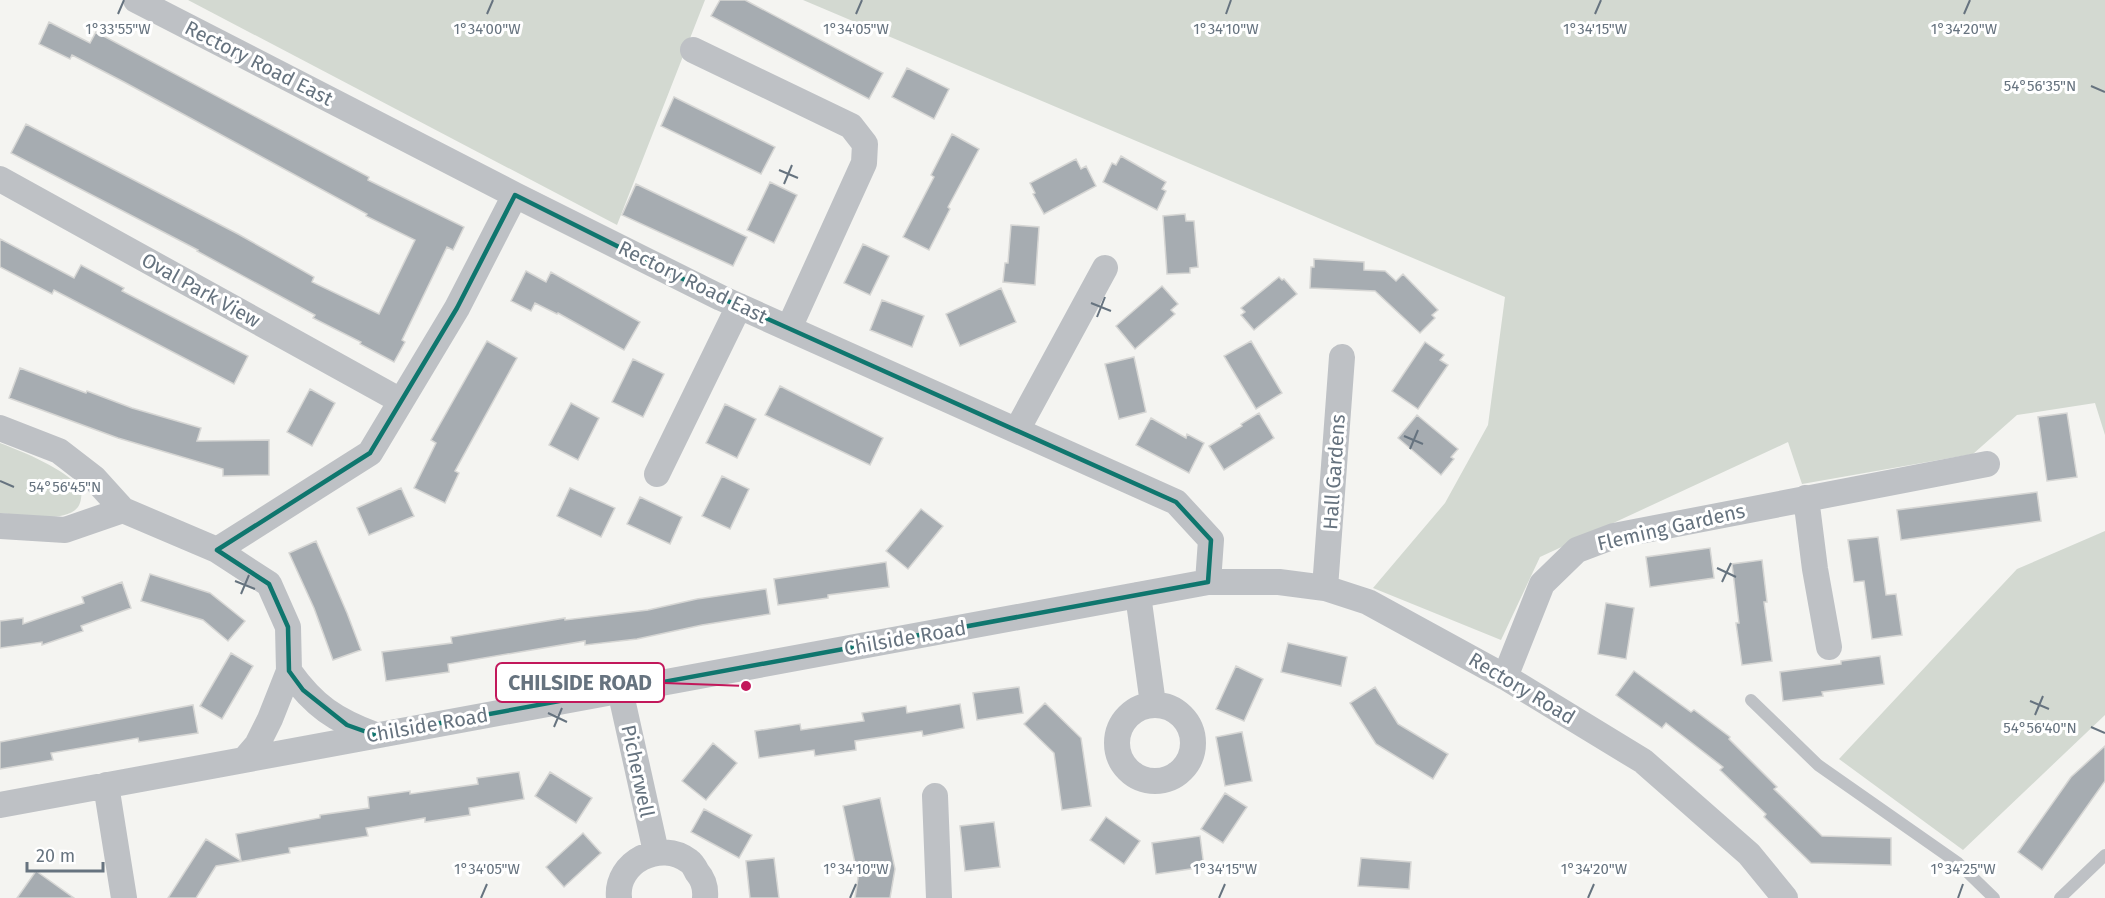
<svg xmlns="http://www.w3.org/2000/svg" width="2105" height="898" viewBox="0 0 2105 898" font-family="'Fira Sans',sans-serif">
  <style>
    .green { fill: #d3d9d1 }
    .building { fill: #a6acb1; stroke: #d6d6d4; stroke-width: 1.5 }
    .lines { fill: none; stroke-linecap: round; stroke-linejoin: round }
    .lane { stroke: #bec1c5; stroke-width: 12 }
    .street { stroke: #bec1c5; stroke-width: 26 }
    .marked { fill: none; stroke: #0f766e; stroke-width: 4.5; stroke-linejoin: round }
    .ticks { fill: none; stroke: #66737f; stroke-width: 2 }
    .labels { text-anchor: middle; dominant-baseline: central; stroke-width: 6; stroke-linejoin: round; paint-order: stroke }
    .street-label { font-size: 20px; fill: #66737f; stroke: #fff }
    .ticks-label { font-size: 15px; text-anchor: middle; fill: #66737f; stroke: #fff; stroke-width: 6; stroke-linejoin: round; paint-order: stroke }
    .leader { fill: none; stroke: #c2185b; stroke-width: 2 }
    .callout-dot { fill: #c2185b; stroke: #fff; stroke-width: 2 }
    .callout { fill: #fff; stroke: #c2185b; stroke-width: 2 }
    .callout-label { font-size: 21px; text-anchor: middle; font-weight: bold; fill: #66737f }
  </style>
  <rect width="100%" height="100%" fill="#f4f4f1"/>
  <!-- green -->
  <path class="green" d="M188 0H705L617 225Z
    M803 0H2105V435L2095 403 2017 415 1973 454 1802 484 1788 442 1540 557 1501 640 1373 588 1445 503 1488 425 1505 297Z
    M0 443C28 454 61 467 82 489 81 495 82 501 78 507 65 524 18 515 0 513Z
    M2105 531V715L1963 850 1839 759 2017 569Z"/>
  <!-- building -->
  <path class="building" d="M720 0H745L883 73 869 99 711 16Z
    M49 22 90 43 96 32 369 177 368 180 464 227 453 250 447 247 402 340 405 342 394 362 360 344 361 342 313 318 315 315 197 251 198 250 11 153 26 124 238 234 314 277 312 282 379 314 415 240 366 216 367 214 124 82 72 55 70 59 39 44Z
    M907 68 949 89 934 119 892 97Z
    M674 97 775 147 761 174 661 126Z
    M952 134 979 149 948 207 950 209 929 250 903 237 934 177 931 175Z
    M1121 156 1166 182 1162 189 1166 191 1157 210 1103 182 1112 163 1116 165Z
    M1076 159 1081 169 1086 166 1096 186 1044 214 1033 194 1035 193 1030 183Z
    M770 182 797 195 774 243 747 230Z
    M636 184 747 237 733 266 622 215Z
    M1185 214 1186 221H1194L1198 267 1190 268V273L1167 274 1163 216Z
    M1011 225 1039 227 1035 285 1003 282 1005 263H1008Z
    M0 239 74 278 81 265 124 288 122 291 248 356 234 384 54 290 52 294 0 267Z
    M863 244 889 256 870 295 844 283Z
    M1314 259 1364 262V270L1385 271 1396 281 1403 274 1438 310 1432 315 1435 318 1420 333 1375 291 1310 288 1311 267H1314Z
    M526 271 546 282 551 272 640 322 624 350 558 313 557 314 535 303 531 311 511 301Z
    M1279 277 1282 280 1284 279 1297 294 1254 330 1241 315 1245 312 1241 308Z
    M1162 286 1178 304 1171 310 1175 314 1135 349 1116 326Z
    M1001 288 1016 322 960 346 946 314Z
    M882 300 924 316 912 347 870 330Z
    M487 341 517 358 455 471 459 473 445 503 414 488 436 443 431 440Z
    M1251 341 1282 393 1256 409 1224 356Z
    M1425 342 1444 355 1440 360 1448 365 1418 409 1392 391Z
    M1134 357 1146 412 1119 419 1105 364Z
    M633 359 664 374 643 417 612 402Z
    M20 368 86 393 87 391 132 408 201 428 197 441 269 440V475L223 476V469L118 438 9 398Z
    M780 386 883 438 870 465 765 415Z
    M310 389 335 403 312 446 287 432Z
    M571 403 599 418 578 460 549 445Z
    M725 404 756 419 737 458 706 443Z
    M1259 413 1274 438 1224 470 1209 446 1242 426 1241 424Z
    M2067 413 2077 477 2047 481 2038 417Z
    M1417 415 1458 449 1451 457 1454 459 1441 475 1398 438Z
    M1151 418 1186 438 1187 434 1204 443 1189 473 1136 445Z
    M722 476 749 489 730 529 702 516Z
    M401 488 414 516 369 535 357 508Z
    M570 488 615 508 601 537 557 516Z
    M2037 492 2041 521 1901 540 1897 510Z
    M640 497 682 517 670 544 627 524Z
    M921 509 943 526 908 569 886 551Z
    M1878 537 1886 595 1896 594 1902 635 1872 639 1864 581 1854 582 1848 540Z
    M316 541 347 613 361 650 333 660 314 608 289 553Z
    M1710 548 1714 578 1650 587 1646 557Z
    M1762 560 1767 602H1764L1772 661 1742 665 1736 623H1739L1732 564Z
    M886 562 889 587 828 595V598L778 605 774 579Z
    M150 574 210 593 245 621 228 641 203 620 141 601Z
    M122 582 131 608 81 626 83 631 42 645V642L0 648V621L23 618V624L84 603 82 597Z
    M766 589 770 614 702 625 637 639 585 645V641L448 664 449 672 386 681 382 652 452 643 451 637 565 618V620L648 610 697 599Z
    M1606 603 1634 608 1626 659 1598 654Z
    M1288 643 1347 657 1341 686 1281 672Z
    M231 653 253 666 222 719 200 706Z
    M1880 656 1884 684 1822 692 1823 696 1783 701 1780 672 1841 664V661Z
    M1236 666 1263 679 1244 721 1216 709Z
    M1634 671 1691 712 1694 710 1730 737 1729 739 1777 787 1774 789 1822 836 1891 838V865L1811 863 1764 817 1766 814 1720 770 1723 767 1666 723 1662 728 1616 695Z
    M1019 687 1023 713 977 720 973 693Z
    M1375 687 1398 724 1448 754 1433 779 1376 744 1362 722 1350 703Z
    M1045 703 1081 738 1091 806 1062 810 1054 753 1024 724Z
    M960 704 964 728 923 736 922 731 855 741 856 750 815 756 814 750 759 758 755 731 800 724 801 730 864 721 862 713 906 706 907 713Z
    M193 705 198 733 139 742 138 738 51 753 53 760 0 769V742Z
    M1242 732 1252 781 1225 786 1216 737Z
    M713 743 737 763 706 800 682 781Z
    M2105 746V781L2042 870 2018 852 2071 777Z
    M519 772 524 799 469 808 470 815 425 822V818L366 828 368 836 289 848 290 853 216 866 196 898H168L206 839 241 861 236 834 320 818V815L369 808 368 797 410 791V794L478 784 477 778Z
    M550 772 592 798 576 823 535 796Z
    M1225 793 1247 807 1223 843 1201 829Z
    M880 798 895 869 890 898H855L858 878 843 806Z
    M704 809 752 835 739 858 691 832Z
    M1106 817 1140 841 1124 864 1090 840Z
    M994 822 1000 867 965 871 960 826Z
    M583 833 601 853 564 887 546 867Z
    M1200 836 1204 867 1156 874 1152 843Z
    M774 858 779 898H750L746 861Z
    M1361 858 1411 862 1409 889 1358 886Z
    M36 871 74 898H17Z"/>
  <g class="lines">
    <!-- lane -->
    <path class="lane" d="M1751 700 1818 765 1958 863 1994 898
      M2060 898 2105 855"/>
    <!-- street -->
    <path class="street" d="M136 0 515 195 721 298 1176 502 1211 540 1208 582
      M693 50 851 126 865 144 864 163 789 328
      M0 179 401 401
      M0 428 59 451 94 478 123 510 217 550 269 584 288 627 289 671 270 719 257 745 245 759
      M1017 430 1105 268
      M657 474 739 306
      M1806 498 1815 569 1829 647
      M0 526 65 530 123 510
      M217 550 370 453 457 308 515 195
      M1325 588 1342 357
      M1138 595 1153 704
      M289 671C314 706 335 720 375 735
      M1505 677 1542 584 1577 550 1614 536 1987 464
      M620 690 656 852
      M1117 743a38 38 0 1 1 76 0a38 38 0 1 1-76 0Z
      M106 785 124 898
      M935 796 939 898
      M0 805 1208 582H1279L1325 588 1368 602 1505 677 1643 761 1749 854 1785 898
      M619 898C615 862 661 839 689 861 692 863 695 868 697 872 703 879 706 888 705 898"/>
  </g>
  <!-- marked area -->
  <path class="marked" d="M515 195 721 298 1176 502 1211 540 1208 582 375 735 347 725 303 690 289 671 288 627 269 584 217 550 370 453 457 308Z"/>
  <!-- ticks -->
  <path class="ticks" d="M118 14 124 0M487 14 493 0M856 14 862 0M1226 14 1231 0M1595 14 1601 0M1964 14 1970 0M2091 86 2105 92M779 170 798 178M784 184 792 165M1091 303 1111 311M1097 317 1105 297M1404 436 1423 444M1410 449 1418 430M0 481 14 487M1717 568 1736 577M235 581 255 589M1722 582 1731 563M241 594 249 575M2030 701 2049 709M548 713 567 722M2035 715 2043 696M554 727 562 708M2091 727 2105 733M481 898 487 884M850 898 856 884M1219 898 1225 884M1588 898 1594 884M1958 898 1963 884"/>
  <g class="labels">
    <!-- street labels -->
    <g class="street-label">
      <text transform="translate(259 63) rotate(27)">Rectory Road East</text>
      <text transform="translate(693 282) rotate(26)">Rectory Road East</text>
      <text transform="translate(201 290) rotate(29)">Oval Park View</text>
      <text transform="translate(1334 472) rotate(-86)">Hall Gardens</text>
      <text transform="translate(1671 527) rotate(-13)">Fleming Gardens</text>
      <text transform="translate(905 638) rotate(-10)">Chilside Road</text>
      <text transform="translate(1522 688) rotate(31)">Rectory Road</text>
      <text transform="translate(427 725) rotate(-10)">Chilside Road</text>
      <text transform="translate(638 771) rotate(78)">Picherwell</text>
    </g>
  </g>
  <g class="ticks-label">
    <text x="118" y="34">1°33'55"W</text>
    <text x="487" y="34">1°34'00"W</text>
    <text x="856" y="34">1°34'05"W</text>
    <text x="1226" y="34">1°34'10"W</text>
    <text x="1595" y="34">1°34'15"W</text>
    <text x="1964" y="34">1°34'20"W</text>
    <text x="2040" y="91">54°56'35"N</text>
    <text x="65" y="492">54°56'45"N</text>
    <text x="2040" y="733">54°56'40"N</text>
    <text x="487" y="874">1°34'05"W</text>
    <text x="856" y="874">1°34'10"W</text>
    <text x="1225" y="874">1°34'15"W</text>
    <text x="1594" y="874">1°34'20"W</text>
    <text x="1963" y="874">1°34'25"W</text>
  </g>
  <!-- callouts -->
  <path class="leader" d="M746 686L664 683"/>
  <circle class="callout-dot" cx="746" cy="686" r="6"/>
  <rect class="callout" x="496" y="663" width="168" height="39" rx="6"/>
  <g class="callout-label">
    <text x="580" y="690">CHILSIDE ROAD</text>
  </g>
  <!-- scale -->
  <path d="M27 862v9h76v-9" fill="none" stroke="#66737f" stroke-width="3"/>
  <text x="36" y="862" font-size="18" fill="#66737f" stroke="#ffffff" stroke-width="4.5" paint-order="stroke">20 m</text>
</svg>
